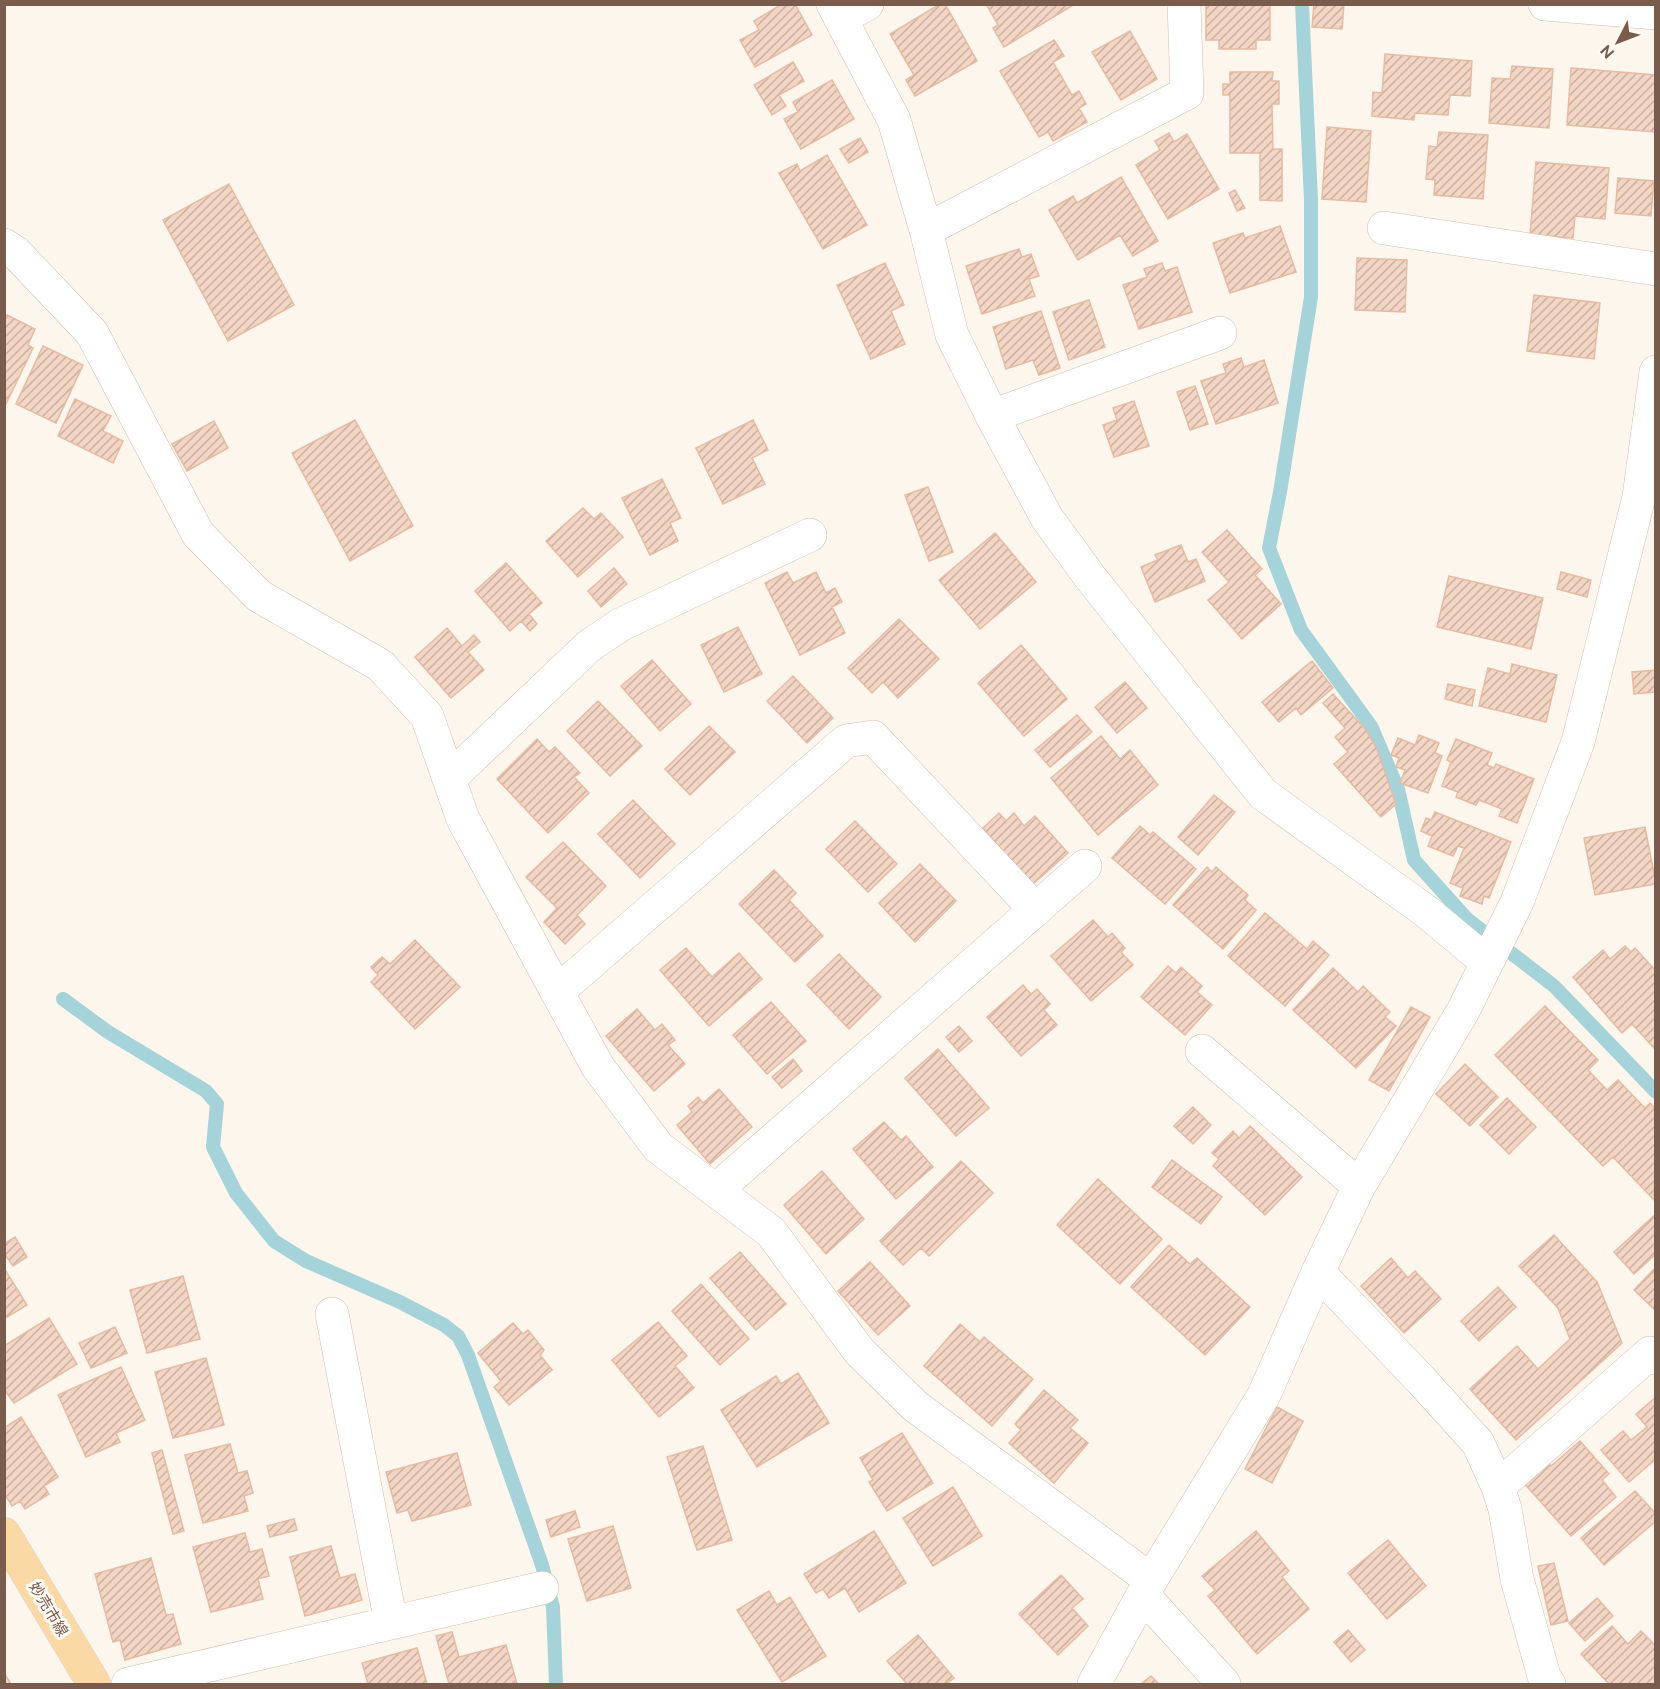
<svg xmlns="http://www.w3.org/2000/svg" width="1660" height="1689" viewBox="0 0 1660 1689" font-family="Ubuntu,'Noto Sans JP',sans-serif">
  <style>
    .lines { fill: none; stroke-linecap: round; stroke-linejoin: round }
    .stream { stroke: #a5d3da; stroke-width: 14 }
    .building { fill: url(#building-hatch); stroke: #e6bba3; stroke-width: 1.5 }
    .minor-casing { stroke: #d1beb0; stroke-width: 34 }
    .major-casing { stroke: #dad1cd; stroke-width: 34 }
    .minor { stroke: #fff; stroke-width: 33 }
    .major { stroke: #fbd9a5; stroke-width: 33 }
    .labels { text-anchor: middle; dominant-baseline: central; stroke-width: 6; stroke-linejoin: round; paint-order: stroke }
    .street-label { font-size: 15px; fill: #7a5c4d; stroke: #fffaf3 }
  </style>
  <defs>
    <pattern id="building-hatch" width="6" height="6" patternUnits="userSpaceOnUse" patternTransform="scale(1.5)"><rect width="6" height="6" fill="#f3d5c3"/><path d="M-1 1l2-2M0 6l6-6M5 7l2-2" fill="none" stroke="#cab0a1"/></pattern>
  </defs>
  <rect width="100%" height="100%" fill="#fdf6ec"/>
  <g class="lines">
    <!-- stream -->
    <path class="stream" d="M1302 4 1311 200V297L1280 492 1269 548 1301 630 1371 726 1398 789 1414 860 1467 919 1554 986 1656 1092
      M63 999 108 1032 206 1091 217 1104 213 1147 236 1193 274 1241 306 1261 400 1302 444 1325 458 1336 468 1355 542 1565 553 1607 556 1684"/>
  </g>
  <!-- building -->
  <path class="building" d="M782 4H795L812 35 755 67 740 40 759 30 754 21Z
    M940 4H945L977 61 915 96 906 80 914 75 890 34Z
    M986 4H1075L1004 47 993 28 998 25Z
    M1206 4H1270V40H1256V49H1219V40H1206Z
    M1314 4H1344L1342 29 1312 27Z
    M1130 31 1157 79 1121 100 1092 52Z
    M1054 40 1064 56 1053 62 1072 95 1079 91 1086 104 1079 108 1087 122 1053 141 1048 132 1039 137 1000 71Z
    M1385 54 1472 61 1470 96 1450 95 1448 115 1415 113 1414 120 1372 116 1373 92 1382 93Z
    M793 62 804 81 779 95 786 106 772 115 754 85Z
    M1512 66 1553 69 1549 128 1489 123 1492 78 1510 79Z
    M1571 68 1656 75 1655 132 1567 125Z
    M1230 72H1273L1272 81H1279V104H1272L1273 149H1282V201L1260 200V153H1230V95H1223V84H1230Z
    M832 80 854 119 801 149 784 119 798 112 793 102Z
    M1327 127 1371 131 1366 202 1322 199Z
    M1439 132 1488 135 1483 199 1434 195 1435 180 1426 179 1429 146 1437 147Z
    M1169 133 1174 142 1187 134 1219 189 1168 219 1136 165 1160 150 1155 141Z
    M860 138 868 152 849 163 840 149Z
    M827 155 867 225 823 249 779 173 797 164 800 171Z
    M1536 162 1609 168 1605 219 1575 216 1573 238 1530 235Z
    M1121 177 1158 241 1133 256 1120 235 1078 260 1049 210 1073 196 1077 203Z
    M1618 178 1654 181 1651 216 1615 213Z
    M229 184 294 305 228 341 163 220Z
    M1235 190 1245 208 1237 211 1229 193Z
    M1280 226 1296 272 1230 293 1213 243 1243 233 1245 238Z
    M1019 249 1022 257 1031 254 1039 276 1029 279 1035 296 982 314 966 266Z
    M1357 258 1407 260 1405 312 1355 310Z
    M885 263 904 305 891 311 905 344 871 359 837 285Z
    M1162 263 1165 271 1177 267 1192 312 1139 329 1123 285 1147 277 1144 269Z
    M1534 295 1600 303 1594 359 1527 351Z
    M1089 300 1105 347 1069 360 1053 312Z
    M1041 311 1060 368 1039 375 1033 360 1006 369 993 327Z
    M7 315 35 329 28 345 33 348 5 406 4 321Z
    M43 346 83 365 56 423 16 404Z
    M1241 358 1244 367 1264 360 1278 403 1216 424 1201 381 1226 373 1223 364Z
    M1195 386 1208 424 1190 430 1177 392Z
    M75 399 111 416 103 431 123 441 113 463 58 436Z
    M1134 401 1149 446 1114 457 1103 425 1117 420 1113 408Z
    M355 420 413 526 350 561 292 453Z
    M753 420 768 450 752 458 765 484 723 504 696 448Z
    M214 421 228 448 187 471 172 444Z
    M662 479 681 518 670 523 678 541 650 555 622 498Z
    M928 487 953 552 929 561 905 495Z
    M583 508 594 519 601 513 623 537 578 577 546 541Z
    M1227 530 1262 569 1255 575 1281 604 1242 639 1208 600 1229 582 1202 552Z
    M995 533 1036 582 980 629 939 580Z
    M1181 545 1188 562 1196 559 1205 581 1155 602 1141 567 1158 560 1155 555Z
    M506 563 542 603 529 614 537 624 530 631 521 621 510 631 475 591Z
    M614 568 627 584 601 607 588 591Z
    M787 572 793 583 816 572 826 593 835 588 842 602 832 607 845 633 800 655 765 583Z
    M1561 572 1591 580 1587 597 1557 589Z
    M1449 576 1543 598 1531 649 1437 627Z
    M899 619 939 659 898 698 883 682 872 693 848 668Z
    M738 627 762 674 724 692 701 645Z
    M447 628 462 646 474 635 480 642 468 652 484 670 451 698 415 657Z
    M1021 645 1067 699 1024 736 978 683Z
    M652 660 691 704 660 731 621 686Z
    M1312 661 1333 688 1301 715 1296 708 1279 722 1262 702Z
    M1512 664 1557 675 1546 722 1479 706 1488 668 1510 674Z
    M1656 670V692L1634 694 1632 672Z
    M793 676 833 718 807 743 767 701Z
    M1125 682 1147 708 1117 733 1095 707Z
    M1448 684 1475 690 1472 706 1445 699Z
    M1333 694 1366 730 1376 747 1396 804 1381 817 1334 764 1348 752 1335 737 1345 728 1323 703Z
    M598 701 642 746 610 776 567 731Z
    M1077 715 1092 732 1050 767 1035 750Z
    M709 726 735 752 690 795 665 769Z
    M1419 735 1439 743 1435 753 1442 756 1428 793 1400 783 1405 770 1396 767 1399 758 1391 755 1398 738 1415 745Z
    M1101 736 1120 759 1130 750 1158 785 1098 835 1051 778Z
    M537 739 549 752 555 747 580 773 574 777 589 793 548 833 497 779Z
    M1456 739 1492 753 1487 765 1494 768 1496 764 1534 779 1517 823 1499 816 1502 809 1479 800 1476 805 1456 797 1458 792 1442 786 1451 762 1447 760Z
    M1214 795 1235 812 1198 855 1178 837Z
    M633 800 675 844 640 878 598 834Z
    M1435 812 1511 842 1489 898 1484 896 1482 904 1460 896 1463 888 1450 883 1464 848 1458 846 1453 856 1428 846 1432 836 1421 831 1426 818 1431 820Z
    M999 813 1006 821 1014 813 1024 826 1035 816 1068 853 1032 885 983 828Z
    M855 821 897 864 868 892 826 849Z
    M1140 826 1150 835 1153 832 1196 869 1165 904 1112 858Z
    M1645 827 1656 884 1595 895 1584 838Z
    M563 842 606 886 577 915 585 924 565 944 544 922 557 908 526 877Z
    M920 864 956 901 915 942 879 903Z
    M1207 867 1212 872 1216 867 1248 895 1245 900 1256 910 1223 949 1173 905Z
    M774 870 796 893 789 900 823 936 795 962 739 904Z
    M1265 913 1307 949 1313 941 1329 955 1285 1006 1228 956Z
    M1093 920 1108 937 1112 933 1125 948 1121 952 1133 965 1091 1001 1051 956Z
    M415 940 460 987 415 1029 371 982 378 975 371 967 382 957 390 964Z
    M1625 946 1631 952 1635 948 1656 971 1655 1049 1632 1024 1622 1033 1573 977 1603 950 1610 959Z
    M686 948 712 977 739 953 762 979 709 1026 660 970Z
    M839 954 881 997 849 1029 807 985Z
    M1168 966 1176 973 1181 967 1202 986 1197 992 1212 1005 1185 1035 1141 997Z
    M1333 968 1358 992 1363 986 1390 1012 1385 1017 1396 1026 1356 1068 1293 1010Z
    M1023 985 1031 994 1037 989 1050 1004 1044 1010 1057 1025 1021 1056 987 1017Z
    M771 1002 806 1041 767 1074 733 1035Z
    M1545 1006 1598 1060 1588 1070 1607 1090 1618 1080 1645 1108 1650 1103 1656 1109 1654 1200 1613 1157 1603 1166 1495 1055Z
    M1411 1007 1430 1017 1389 1091 1369 1080Z
    M637 1009 655 1030 662 1024 675 1040 668 1045 685 1064 654 1091 606 1036Z
    M959 1026 972 1041 959 1052 946 1037Z
    M938 1049 989 1108 956 1136 905 1078Z
    M793 1059 802 1071 782 1088 772 1077Z
    M1465 1064 1498 1097 1470 1126 1436 1094Z
    M719 1089 752 1127 710 1164 677 1125 692 1112 688 1106 698 1097 703 1103Z
    M1507 1098 1536 1127 1509 1154 1480 1125Z
    M1193 1107 1211 1125 1193 1144 1174 1126Z
    M884 1122 901 1140 906 1136 933 1167 896 1199 853 1149Z
    M1250 1126 1302 1177 1265 1215 1213 1166 1219 1159 1212 1153 1233 1131 1239 1138Z
    M1172 1160 1222 1197 1201 1224 1152 1187Z
    M961 1161 993 1193 929 1256 921 1248 903 1265 880 1241Z
    M822 1171 864 1219 826 1254 784 1205Z
    M1098 1179 1162 1239 1120 1284 1057 1225Z
    M1656 1214V1254L1634 1274 1614 1252Z
    M1554 1235 1597 1282 1622 1343 1516 1440 1470 1389 1517 1346 1538 1369 1570 1339 1558 1308 1519 1266Z
    M15 1237 27 1257 13 1266 4 1253V1244Z
    M1169 1245 1190 1264 1197 1258 1250 1307 1205 1355 1131 1287Z
    M740 1252 786 1304 756 1330 710 1278Z
    M1391 1258 1408 1278 1415 1271 1441 1299 1404 1333 1361 1286Z
    M870 1262 910 1306 878 1335 838 1291Z
    M1656 1267V1311L1634 1290Z
    M4 1268 27 1305 4 1319Z
    M183 1276 200 1339 147 1353 130 1290Z
    M701 1284 749 1339 720 1365 672 1311Z
    M1498 1287 1516 1307 1479 1341 1461 1321Z
    M49 1318 77 1364 14 1403 4 1389V1346Z
    M658 1322 687 1356 675 1366 694 1388 659 1417 612 1360Z
    M513 1323 523 1334 528 1330 544 1350 540 1355 552 1370 509 1405 494 1387 501 1381 478 1353Z
    M960 1324 980 1342 984 1337 1033 1379 992 1426 924 1366Z
    M115 1327 127 1353 91 1368 79 1343Z
    M206 1358 224 1425 173 1438 155 1372Z
    M121 1367 145 1420 116 1433 120 1442 86 1457 58 1395Z
    M798 1373 829 1423 757 1467 721 1410 776 1376 781 1384Z
    M1044 1390 1078 1420 1070 1428 1088 1443 1054 1483 1009 1443 1021 1430 1015 1424Z
    M1656 1397V1459L1629 1482 1601 1450 1623 1431 1631 1440 1647 1427 1636 1414Z
    M1277 1407 1303 1421 1272 1483 1245 1469Z
    M21 1417 58 1477 44 1486 49 1494 25 1509 20 1501 12 1506 4 1493V1428Z
    M902 1433 933 1483 887 1511 869 1482 873 1480 860 1458Z
    M1580 1441 1609 1474 1602 1480 1616 1497 1571 1536 1523 1482 1547 1461 1551 1466Z
    M230 1444 238 1473 247 1471 253 1493 244 1496 248 1511 203 1523 185 1455Z
    M703 1446 732 1540 697 1550 667 1457Z
    M162 1450 184 1531 173 1534 152 1453Z
    M457 1453 471 1505 412 1521 408 1510 397 1513 386 1472Z
    M953 1487 982 1536 933 1566 903 1518Z
    M1635 1491 1656 1514V1521L1604 1565 1581 1538Z
    M575 1511 580 1527 551 1537 546 1520Z
    M294 1519 297 1530 270 1537 267 1526Z
    M613 1526 631 1588 587 1601 568 1539Z
    M874 1531 906 1583 859 1612 845 1588 829 1598 823 1589 816 1593 804 1574Z
    M1256 1531 1289 1571 1282 1577 1309 1609 1257 1654 1208 1596 1215 1590 1202 1576Z
    M245 1533 250 1552 262 1549 269 1576 258 1579 263 1599 211 1612 193 1547Z
    M1388 1540 1426 1586 1387 1619 1348 1573Z
    M331 1546 340 1578 355 1574 362 1600 305 1616 290 1557Z
    M151 1558 166 1615 173 1614 181 1644 125 1660 120 1640 113 1642 95 1574Z
    M1554 1563 1568 1621 1551 1625 1538 1566Z
    M1061 1575 1083 1599 1072 1608 1088 1626 1058 1655 1019 1614Z
    M769 1591 777 1605 790 1597 826 1656 782 1682 737 1610Z
    M1597 1598 1613 1616 1585 1641 1569 1623Z
    M1612 1626 1628 1644 1641 1631 1656 1646V1684H1609L1581 1654Z
    M1348 1630 1365 1650 1351 1662 1334 1642Z
    M452 1632 459 1657 506 1645 517 1684H449L436 1636Z
    M918 1635 954 1678 946 1684H907L887 1661Z
    M417 1648 427 1684H368L362 1663Z
    M4 1673 11 1684H4Z
    M1151 1676 1159 1684H1141Z"/>
  <g class="lines">
    <!-- minor casing -->
    <g class="minor-casing">
      <path id="minor" d="M833 4 894 120 926 230 952 335 992 416 1047 518 1090 577 1263 794 1427 912 1487 962
        M1545 4 1656 13
        M840 18 867 4
        M1384 228 1656 269
        M926 230 1187 93 1184 4
        M4 245 16 253 92 333 198 534 259 596 380 665 427 716 463 819 598 1067 658 1147 771 1232 859 1351 915 1406 1151 1580
        M992 416 1220 333
        M449 779 589 646 620 625 810 535
        M557 992 846 741 873 737 1036 910
        M1202 1051 1359 1186
        M716 1190 1085 866
        M1318 1272 1421 1380 1478 1443 1498 1487 1505 1509 1517 1579 1544 1676 1549 1684
        M332 1314 391 1623
        M1498 1487 1650 1353 1656 1358
        M1143 1595 1224 1684
        M128 1684 542 1588
        M1094 1684 1151 1580 1264 1395 1318 1272 1359 1186 1463 1011 1517 902 1578 742 1639 497 1656 372"/>
    </g>
    <!-- major casing -->
    <g class="major-casing">
      <path id="major" d="M4 1534 94 1684"/>
    </g>
    <!-- minor -->
    <use href="#minor" class="minor"/>
    <!-- major -->
    <use href="#major" class="major"/>
  </g>
  <g class="labels">
    <!-- street labels -->
    <g class="street-label">
      <text transform="translate(49 1609) rotate(59)">妙売市線</text>
    </g>
  </g>
  <!-- border -->
  <rect width="1660" height="1689" fill="none" stroke="#7a5c4d" stroke-width="12"/>
  <!-- north arrow -->
  <g transform="translate(1618 42) rotate(228)" stroke="#fffaf3" stroke-width="4.5" paint-order="stroke">
  <path d="M0-4.5L10 22L0 15L-10 22Z" fill="#7a5c4d"/>
  <text y="-9" font-size="16" font-weight="bold" text-anchor="middle" fill="#7a5c4d">N</text>
  </g>
</svg>
